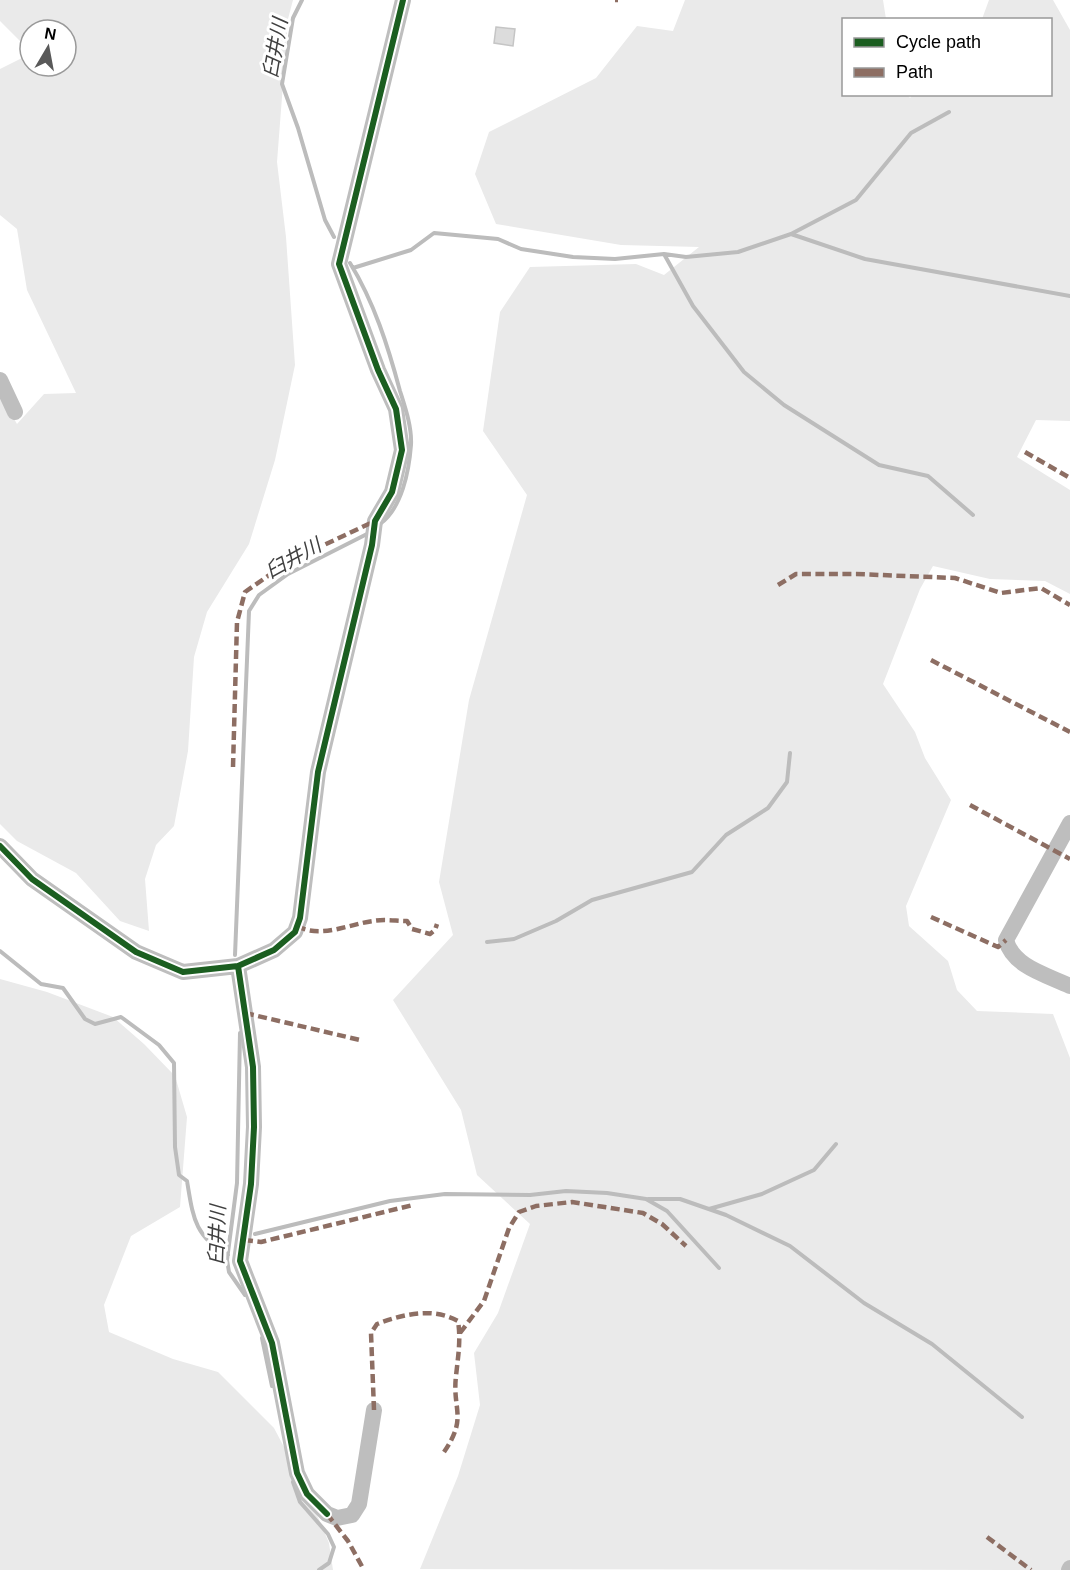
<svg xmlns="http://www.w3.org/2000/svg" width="1070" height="1570" viewBox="0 0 1070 1570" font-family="Helvetica,'Noto Sans JP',sans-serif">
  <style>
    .green { fill: #eaeaea }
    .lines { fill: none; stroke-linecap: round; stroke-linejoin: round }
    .stream { stroke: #bcbcbc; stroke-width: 4 }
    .building { fill: #dcdcdc; stroke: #c5c5c5; stroke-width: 1.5 }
    .minor { stroke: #bebebe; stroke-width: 16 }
    .quiet { stroke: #8d6e63; stroke-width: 4.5; stroke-dasharray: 9 4.5; stroke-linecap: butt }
    .cycleway-casing { stroke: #fff; stroke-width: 10 }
    .cycleway { stroke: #1b5e20; stroke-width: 6 }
    .labels { text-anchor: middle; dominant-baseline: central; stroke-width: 6; stroke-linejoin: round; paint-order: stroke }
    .water-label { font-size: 20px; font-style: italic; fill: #404040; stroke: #fff }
  </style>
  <rect width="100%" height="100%" fill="#fff"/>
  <!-- green -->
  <path class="green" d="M0 0H293L288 19 277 162 286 237 295 365 275 460 249 544 207 612 194 657 188 751 174 826 156 845 145 879 149 931 120 921 76 873 17 841 0 824V394L17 424 44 394 76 393 27 290 17 229 0 215V69L30 54V66H66V30H30V51L0 21Z
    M685 0H883L886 19 844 20V94H907L910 98 913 94H1050V20L982 19 989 0H1053L1070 30V421L1036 420 1017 457 1070 490V594L1045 581 990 579 933 566 920 589 883 684 915 732 925 758 951 800 906 906 909 926 948 961 957 990 977 1011 1053 1014 1070 1058V1570L420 1569 458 1476 480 1405 474 1353 498 1313 530 1224 477 1175 461 1110 393 1000 453 935 439 882 469 700 527 495 483 431 500 312 530 267 636 264 664 275 699 247 621 245 496 224 475 174 489 132 596 78 637 26 673 31Z
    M0 979 47 992 113 1017 144 1044 175 1076 187 1117 180 1207 131 1236 104 1305 109 1332 173 1359 218 1372 274 1428 306 1489 329 1543 333 1570H0Z"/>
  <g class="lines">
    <!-- stream -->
    <path class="stream" d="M302 0 293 18 282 84 298 128 325 220 334 237
      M791 234 865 259 1070 296
      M664 254 693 306 744 372 784 405 879 465 928 476 973 515
      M350 263C374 302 388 346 400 391 405 407 412 427 411 445 409 471 402 508 380 524
      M353 268 411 250 434 233 498 239 521 249 573 257 615 259 664 254 686 257 738 252 791 234 856 200 911 133 949 112
      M487 942 514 939 556 921 592 900 692 872 726 835 768 808 787 782 790 753
      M0 951 41 984 63 988 85 1019 95 1024 121 1017 159 1045 174 1063 175 1147 179 1175 187 1181C193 1216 194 1237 228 1255
      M235 955 249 611 259 595 288 574 367 534
      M240 1033 237 1183 227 1260 229 1272 245 1295
      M648 1199H680L726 1215 790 1246 864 1303 932 1344 1022 1417
      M709 1209 762 1194 814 1170 836 1144
      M255 1234 390 1201 445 1194 530 1195 566 1191 607 1193 646 1199 667 1211 719 1268
      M262 1338 272 1386
      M293 1482 300 1502 328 1534 334 1547 329 1563 319 1570"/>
  </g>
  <!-- building -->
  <path class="building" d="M496 27 515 29 513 46 494 43Z"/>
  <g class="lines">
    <!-- minor -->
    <path class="minor" d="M0 380 15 412
      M1070 823 1006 940C1013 967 1047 975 1070 986
      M0 846 32 879 136 952 183 972 238 966 274 950 295 932 300 918 318 772 372 545 375 521 392 492 402 450 396 409 378 370 339 264 403 0
      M238 966 253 1067 254 1127 251 1184 240 1261 272 1343 297 1473 307 1494 327 1514 337 1518 352 1515 359 1504 374 1410
      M1069 1570 1070 1568"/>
    <!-- quiet -->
    <path class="quiet" d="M615 0H618
      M1025 452 1070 478
      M778 585 796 574H856L955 578 1001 593 1041 588 1070 605
      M931 660 1070 732
      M233 767 237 622 245 592 288 562 375 521
      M970 805 1070 859
      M931 917 998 947 1006 940
      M297 926C321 939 349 924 373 921 384 919 396 921 407 921L412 929 430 934 435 930 437 924
      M245 1013 360 1040
      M244 1240 261 1242 413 1205
      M460 1333 484 1301 509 1228 519 1212 536 1206 572 1202 643 1213 662 1224 686 1246
      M374 1410 371 1333 377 1324C404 1314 432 1307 458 1321 461 1340 458 1357 456 1376 452 1410 468 1417 444 1452
      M327 1514 348 1541 364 1570
      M987 1537 1031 1570"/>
    <!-- cycleway casing -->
    <g class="cycleway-casing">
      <path id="cycleway" d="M0 846 32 879 136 952 183 972 238 966 274 950 295 932 300 918 318 772 372 545 375 521 392 492 402 450 396 409 378 370 339 264 403 0
        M238 966 253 1067 254 1127 251 1184 240 1261 272 1343 297 1473 307 1494 327 1514"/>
    </g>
    <!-- cycleway -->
    <use href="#cycleway" class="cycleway"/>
  </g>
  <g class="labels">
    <!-- water labels -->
    <g class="water-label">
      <text transform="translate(275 48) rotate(-80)">臼井川</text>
      <text transform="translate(293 558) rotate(-29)">臼井川</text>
      <text transform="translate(217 1235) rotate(-88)">臼井川</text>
    </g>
  </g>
  <!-- legend -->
  <rect x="842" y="18" width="210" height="78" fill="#ffffff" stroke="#999999" stroke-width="1.5"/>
  <rect x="854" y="38" width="30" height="9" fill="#1b5e20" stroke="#999999" stroke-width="1.5"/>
  <text x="896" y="48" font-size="18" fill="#000000">Cycle path</text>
  <rect x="854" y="68" width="30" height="9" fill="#8d6e63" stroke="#999999" stroke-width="1.5"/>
  <text x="896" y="78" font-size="18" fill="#000000">Path</text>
  <!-- north arrow -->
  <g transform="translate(48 48) rotate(10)"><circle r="28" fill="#ffffff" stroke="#999999" stroke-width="1.5"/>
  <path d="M0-4.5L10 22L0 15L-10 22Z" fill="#595959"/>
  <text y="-9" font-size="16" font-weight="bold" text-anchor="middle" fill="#000000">N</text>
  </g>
</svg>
